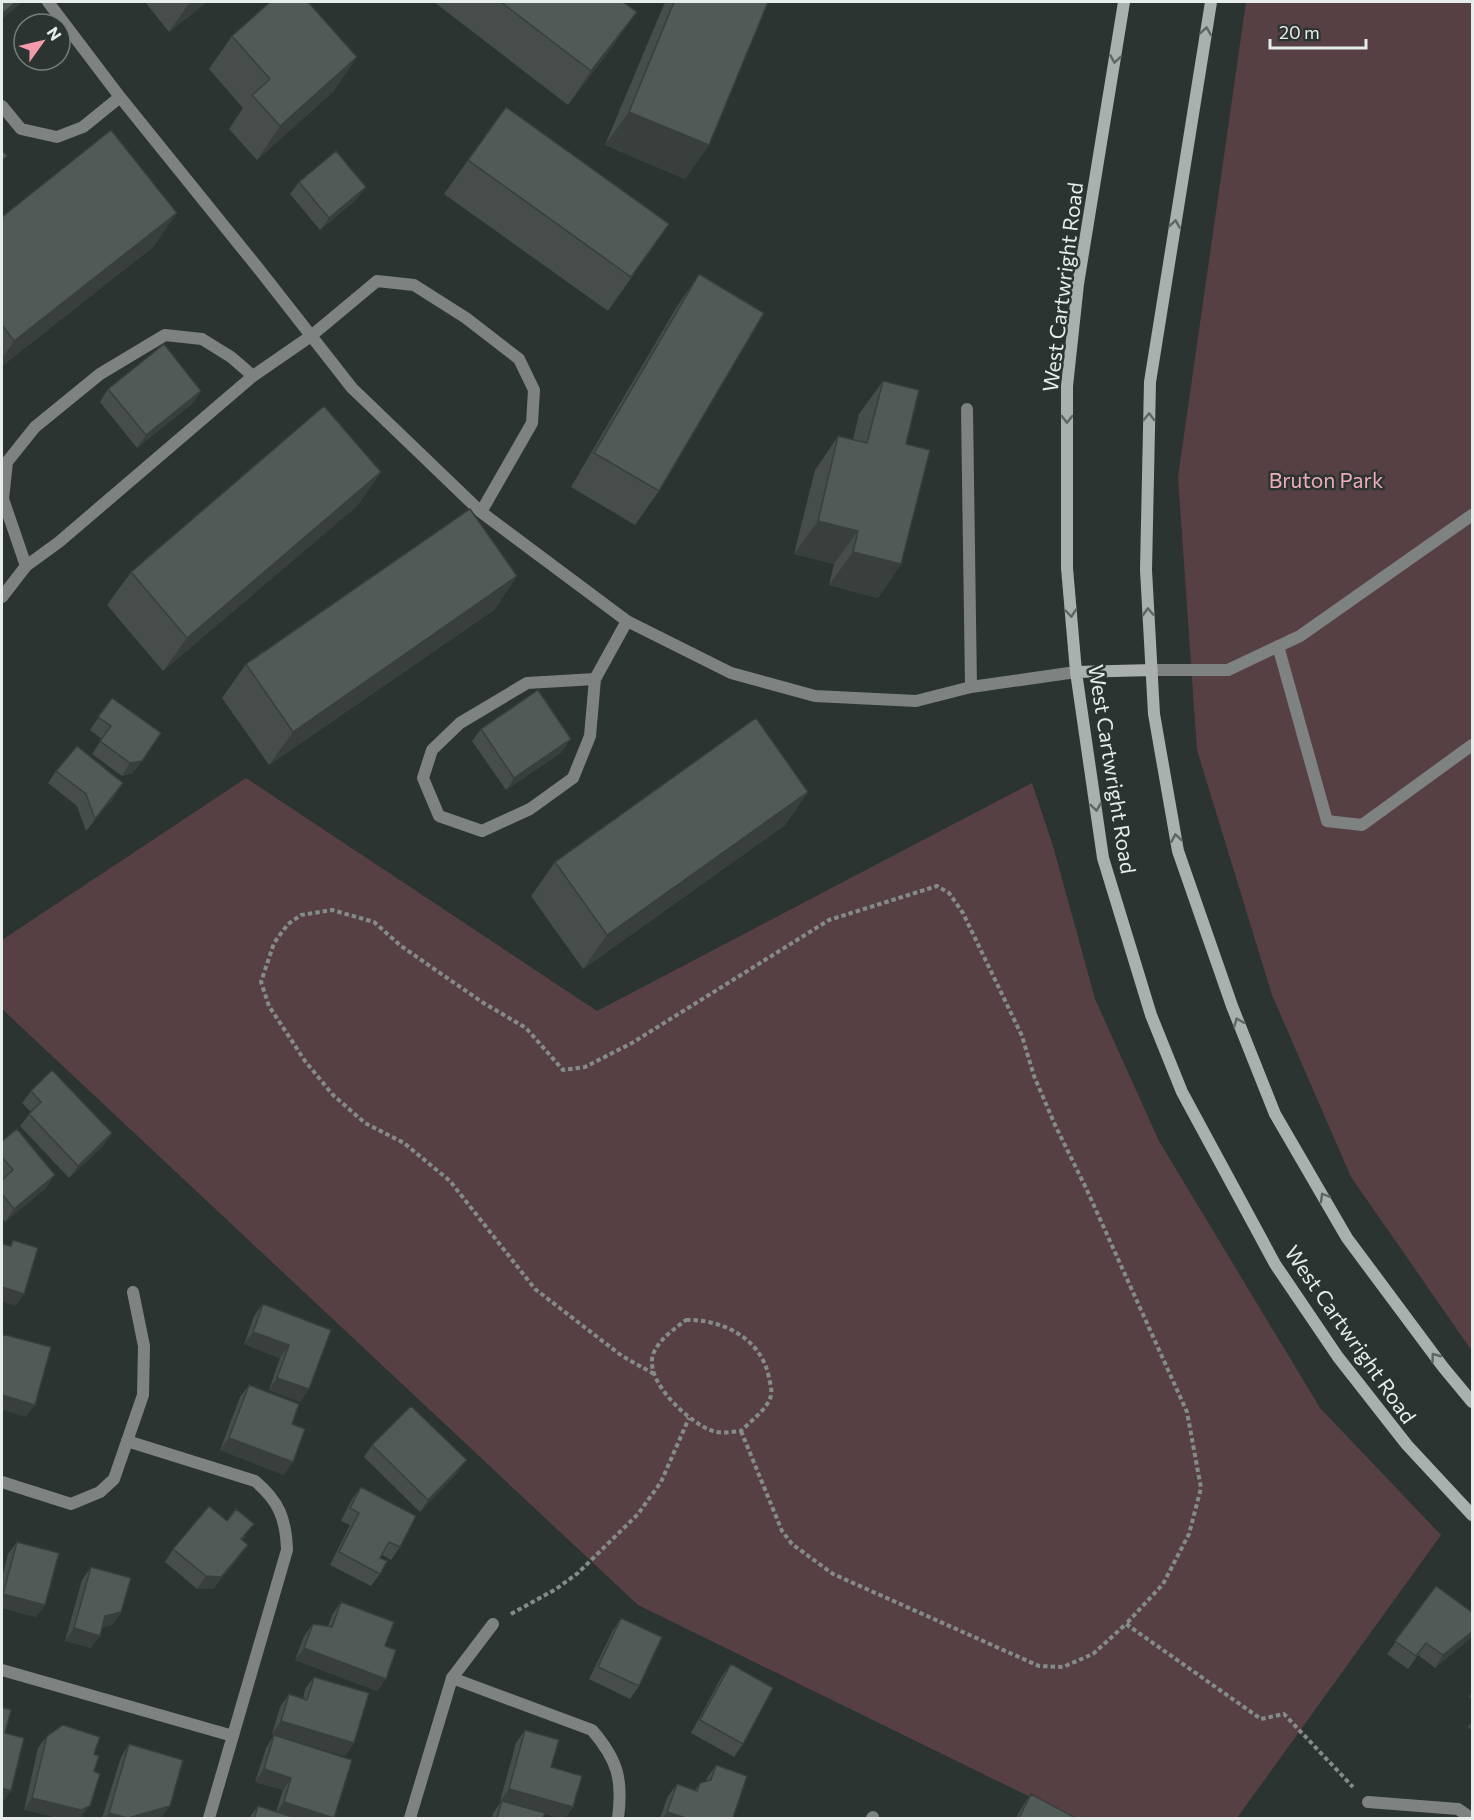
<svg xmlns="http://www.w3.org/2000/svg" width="1474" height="1820" viewBox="0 0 1474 1820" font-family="Commissioner,sans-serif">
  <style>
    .green { fill: #574044 }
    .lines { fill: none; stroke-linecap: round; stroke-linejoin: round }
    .path { stroke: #848c88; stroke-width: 4; stroke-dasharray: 4.5 3; stroke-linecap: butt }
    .lane { stroke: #7e8281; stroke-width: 12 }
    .street { stroke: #7e8281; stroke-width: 12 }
    .secondary { stroke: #a9b0ad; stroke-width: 12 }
    .wall { fill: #464d4b }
    .shaded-wall { fill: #393f3d }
    .building { fill: #515a57; stroke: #393f3d; stroke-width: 1.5 }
    .oneway { stroke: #5d6662 }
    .labels { text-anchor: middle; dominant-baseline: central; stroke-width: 5; stroke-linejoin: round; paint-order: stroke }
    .street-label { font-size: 21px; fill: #e7edea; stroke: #2b3430 }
    .park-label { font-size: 21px; fill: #f0acb8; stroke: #2b3430 }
  </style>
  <rect width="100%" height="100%" fill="#2b3430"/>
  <!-- green -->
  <path class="green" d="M1246 2H1472V1351L1351 1177 1272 995 1197 750 1178 477Z
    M246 778 597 1011 1032 783 1053 846 1095 999 1159 1141 1320 1408 1441 1535 1237 1818H1073L638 1605 2 1009V940Z"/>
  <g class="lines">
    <!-- path -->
    <path class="path" d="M686 1320C723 1319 762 1339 769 1378 771 1386 773 1393 769 1401 763 1412 750 1422 741 1431 732 1432 721 1434 713 1431 690 1424 641 1379 654 1352 661 1338 674 1329 686 1320Z
      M654 1374 622 1356 535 1289 450 1181 404 1143 365 1123 333 1095 305 1061 269 1006 261 982 274 943 288 924 301 915 332 910 374 922 401 946 482 1002 526 1028 563 1070 585 1067 632 1043 829 920 937 886 949 893 963 913 1022 1036 1034 1076 1055 1125 1086 1188 1187 1412 1201 1488 1189 1534 1163 1584 1126 1624
      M741 1431 782 1531 792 1544 833 1574 1039 1666 1063 1667 1093 1654 1126 1624 1261 1719 1284 1714 1353 1787
      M511 1614 556 1589 578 1573 638 1514 661 1482 689 1418"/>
    <!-- lane -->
    <path class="lane" d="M48 2 120 97 258 268 352 388 481 512 627 621 731 673 815 696 916 701 971 687 1076 672
      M2 106 21 129 57 137 83 127 120 97
      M967 409 971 687
      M26 566 3 499 7 462 35 427 100 374 165 335 202 339 231 357 253 376
      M2 597 26 566 59 542 253 376 311 336 377 281 414 285 466 318 519 359 534 390 532 423 481 512
      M1278 646 1327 821 1362 825 1472 745
      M1152 670H1228L1300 636 1472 515
      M595 679 527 683 460 723 432 750 423 778 439 816 482 831 530 809 573 778 590 736 595 679 627 621
      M127 1441 255 1481C279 1501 286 1519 287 1550L209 1818
      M2 1670 233 1736
      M452 1678 592 1730C618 1760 623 1780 618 1818"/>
    <!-- street -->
    <path class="street" d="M2 1482 71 1504 100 1492 114 1479 143 1395 144 1346 133 1292
      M1368 1802 1458 1809 1471 1818
      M410 1818 452 1678 493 1624
      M872 1818 873 1817"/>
    <!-- secondary -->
    <path class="secondary" d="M1124 2 1078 284 1067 386V568L1076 672 1103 858 1151 1015 1182 1092 1275 1264 1338 1357 1407 1445 1472 1515
      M1211 2 1150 382 1146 570 1154 714 1178 851 1232 1006 1275 1114 1347 1238 1443 1367 1472 1402
      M1076 672 1152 670"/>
  </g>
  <!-- wall -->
  <path class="wall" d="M145 2H207L169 32Z
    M434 2H623L613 46 568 105Z
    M665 2H768L709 145 685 179 605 145Z
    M232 36 334 91 257 160 229 129 243 108 209 69Z
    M468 160 669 224 608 311 444 194Z
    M299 182 366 187 357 199 320 230 290 194Z
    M177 213 153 247 2 366V217Z
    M699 274 659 491 635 525 571 487 676 308Z
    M883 381 906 444 901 564 878 598 829 585 834 564 794 554 815 470 838 436 853 440 859 414Z
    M108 389 201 391 193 403 137 448 100 402Z
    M381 472 357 506 163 671 107 605 131 572Z
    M517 576 494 610 269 765 222 698 246 664Z
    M112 698 133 773 122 776 92 754 102 739 90 730Z
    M481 729 562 752 506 790 472 741Z
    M56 771 115 796 86 831 77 806 48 783Z
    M808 792 785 825 583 969 531 896 555 862Z
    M31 1091 103 1146 69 1178 20 1126 31 1112 22 1103Z
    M2 1141 46 1188 5 1222 2 1217Z
    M263 1304 331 1330 309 1389 300 1402 269 1390 280 1358 244 1344 254 1316Z
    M249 1385 292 1424 284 1475 220 1450 240 1397Z
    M372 1445 458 1472 420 1512 364 1457Z
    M361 1487 400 1547 391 1560 382 1555 380 1558V1574L371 1586 330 1565 350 1525 341 1521 352 1499Z
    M246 1536 242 1540 248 1545 239 1557 213 1589H197L165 1562 173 1549Z
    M17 1542 45 1605 36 1617 2 1608V1578L8 1554Z
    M91 1567 121 1612 112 1625 102 1627 91 1648 65 1641 82 1580Z
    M1436 1586 1473 1636 1435 1668 1418 1655 1408 1669 1387 1654Z
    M341 1602 385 1646 386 1679 377 1691 295 1660 304 1636 313 1624 328 1626 332 1615Z
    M621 1618 639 1686 630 1699 589 1679 613 1630Z
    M731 1664 743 1744 734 1757 691 1733 722 1676Z
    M314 1677 354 1743 345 1756 272 1734 280 1707 289 1694 303 1699 305 1689Z
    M1473 1691V1700L1469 1697Z
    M1473 1720V1731L1468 1727Z
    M525 1730 551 1767 573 1807 565 1818H560L545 1814 543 1818H492L493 1813 501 1802 500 1801 516 1743Z
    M274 1735 334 1818H249L258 1806 276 1812 283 1790 255 1782 266 1748Z
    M47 1736 94 1754V1771L81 1818 24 1810 38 1748Z
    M129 1744 161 1818H102L121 1757Z
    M716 1765 733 1818H660L668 1796 677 1784 695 1790 700 1783 706 1781 707 1778Z
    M1031 1794 1073 1818H1016L1022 1807Z"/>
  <!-- shaded-wall -->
  <path class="shaded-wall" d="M16 2H23L2 19V14Z
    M190 2H207L169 32Z
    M637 12 613 46 568 105 591 71Z
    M357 57 334 91 257 160 280 126Z
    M629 112 709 145 685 179 605 145Z
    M366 187 357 199 320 230 329 218Z
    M177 213 153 247 2 366V359L14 341Z
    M201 391 193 403 137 448 146 435Z
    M381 472 357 506 163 671 187 638Z
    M818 521 858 531 834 564 794 554Z
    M853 552 901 564 878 598 829 585Z
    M517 576 494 610 269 765 293 732Z
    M571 739 562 752 506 790 514 778Z
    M142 761 133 773 122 776 130 763Z
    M123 783 115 796 86 831 95 819Z
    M808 792 785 825 583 969 607 935Z
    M112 1133 103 1146 69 1178 78 1166Z
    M55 1175 46 1188 5 1222 14 1209Z
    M2 1287 24 1294 16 1306 2 1302Z
    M253 1332 289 1345 280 1358 244 1344Z
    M277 1378 309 1389 300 1402 269 1390Z
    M2 1395 35 1405 26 1417 2 1410Z
    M229 1438 293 1462 284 1475 220 1450Z
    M467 1460 458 1472 420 1512 428 1500Z
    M248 1545 239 1557 213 1589H197L206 1576Z
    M3 1594 45 1605 36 1617 2 1608V1596Z
    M121 1612 112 1625 97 1629 105 1616Z
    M74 1628 100 1636 91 1648 65 1641Z
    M1473 1631V1636L1435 1668 1443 1655Z
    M304 1648 386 1679 377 1691 295 1660Z
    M281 1721 354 1743 345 1756 272 1734Z
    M264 1769 291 1778 283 1790 255 1782Z
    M2 1788 11 1791 2 1803Z
    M509 1789 573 1807 565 1818H560L500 1801Z
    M32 1798 90 1806 80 1818H58L24 1810Z
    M284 1802 334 1818H288L275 1814Z
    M170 1806 161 1818H104L109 1813Z
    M667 1812 686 1818H662Z"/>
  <!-- building -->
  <path class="building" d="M2 2H16L2 14Z
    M270 2H308L357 57 280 126 252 95 270 79 232 36Z
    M501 2H623L637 12 591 71Z
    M674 2H768L709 145 629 112Z
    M506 107 669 224 631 277 468 160Z
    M111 130 177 213 14 341 2 325V217Z
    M2 150 7 156 2 160Z
    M336 151 366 187 329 218 299 182Z
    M699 274 764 313 659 491 594 453Z
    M164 344 201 391 146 435 108 389Z
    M883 381 919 390 906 444 930 450 901 564 853 552 858 531 818 521 838 436 867 443Z
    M324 406 381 472 187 638 131 572Z
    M470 509 517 576 293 732 246 664Z
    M538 690 571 739 514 778 481 729Z
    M112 698 161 733 142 761 130 763 100 741 111 726 98 717Z
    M756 718 808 792 607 935 555 862Z
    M77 746 123 783 95 819 86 794 56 771Z
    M52 1070 112 1133 78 1166 29 1114 41 1102 31 1091Z
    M17 1129 55 1175 14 1209 2 1194V1180L13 1170 2 1157V1141Z
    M13 1240 38 1248 24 1294 2 1287V1244L11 1246Z
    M263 1304 331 1330 309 1389 277 1378 289 1345 253 1332Z
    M2 1334 51 1347 35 1405 2 1395Z
    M249 1385 299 1404 292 1424 305 1429 293 1462 229 1438Z
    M411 1406 467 1460 428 1500 372 1445Z
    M361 1487 416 1516 400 1547 389 1542 380 1558 387 1561 380 1574 339 1552 359 1513 350 1508Z
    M209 1506 227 1521 236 1509 254 1524 241 1539 248 1545 221 1577 206 1576 173 1549Z
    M17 1542 59 1553 45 1605 3 1594Z
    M91 1567 131 1578 121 1612 105 1616 100 1636 74 1628Z
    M1436 1586 1473 1613V1631L1443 1655 1426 1643 1416 1656 1395 1641Z
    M341 1602 394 1622 385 1646 396 1650 386 1679 304 1648 313 1624 332 1627Z
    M621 1618 662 1637 639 1686 598 1667Z
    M731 1664 773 1688 743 1744 700 1720Z
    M314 1677 369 1693 354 1743 281 1721 289 1694 307 1700Z
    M2 1707 11 1710 5 1733 24 1738 11 1791 2 1788Z
    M63 1725 100 1737 94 1754 99 1756 94 1771 100 1774 90 1806 81 1810 32 1798 47 1736Z
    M525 1730 559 1740 551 1767 582 1776 573 1807 509 1789Z
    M274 1735 352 1760 334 1818 284 1802 291 1778 264 1769Z
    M129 1744 183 1760 170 1806 128 1818 109 1813Z
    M716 1765 747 1776 733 1818H686L667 1812 677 1784 697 1791 700 1783 711 1780Z
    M1031 1794 1074 1817 1073 1818H1019Z
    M502 1801 545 1813 543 1818H496H497Z
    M258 1806 296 1818H254Z"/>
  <!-- one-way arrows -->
  <defs><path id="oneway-chevron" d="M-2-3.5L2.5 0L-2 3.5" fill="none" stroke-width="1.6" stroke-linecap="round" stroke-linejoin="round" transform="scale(1.5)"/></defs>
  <g class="oneway">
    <use href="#oneway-chevron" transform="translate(1206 31) rotate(-81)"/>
    <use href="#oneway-chevron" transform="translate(1115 59) rotate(99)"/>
    <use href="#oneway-chevron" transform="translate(1175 224) rotate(-81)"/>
    <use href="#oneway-chevron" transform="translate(1149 417) rotate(-89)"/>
    <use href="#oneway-chevron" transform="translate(1067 419) rotate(90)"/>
    <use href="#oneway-chevron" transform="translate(1148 612) rotate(-93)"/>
    <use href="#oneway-chevron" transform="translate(1071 613) rotate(85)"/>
    <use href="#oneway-chevron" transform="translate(1096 807) rotate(82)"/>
    <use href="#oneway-chevron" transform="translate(1176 838) rotate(-100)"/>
    <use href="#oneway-chevron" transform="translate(1238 1022) rotate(-112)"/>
    <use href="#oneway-chevron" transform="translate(1324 1197) rotate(-120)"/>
    <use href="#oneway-chevron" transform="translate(1435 1357) rotate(-127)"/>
  </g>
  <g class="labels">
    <!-- street labels -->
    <g class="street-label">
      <text transform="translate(1062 287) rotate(-83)">West Cartwright Road</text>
      <text transform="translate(1113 769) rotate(81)">West Cartwright Road</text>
      <text transform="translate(1351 1334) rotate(55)">West Cartwright Road</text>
    </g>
    <!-- park labels -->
    <g class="park-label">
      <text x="1326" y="479">Bruton Park</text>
    </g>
  </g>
  <!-- border -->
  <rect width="1474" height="1820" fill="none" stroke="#e7edea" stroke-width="6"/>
  <!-- north arrow -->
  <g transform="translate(42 42) rotate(56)"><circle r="28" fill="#2b3430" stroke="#767e7a" stroke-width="1.5"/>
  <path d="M0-4.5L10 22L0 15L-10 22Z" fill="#f39aab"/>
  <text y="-9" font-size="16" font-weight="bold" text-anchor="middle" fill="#e7edea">N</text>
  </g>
  <!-- scale -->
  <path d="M1270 39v9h96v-9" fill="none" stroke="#e7edea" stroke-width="3"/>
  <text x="1279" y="39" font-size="18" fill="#e7edea" stroke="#2b3430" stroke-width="4.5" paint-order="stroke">20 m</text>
</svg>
